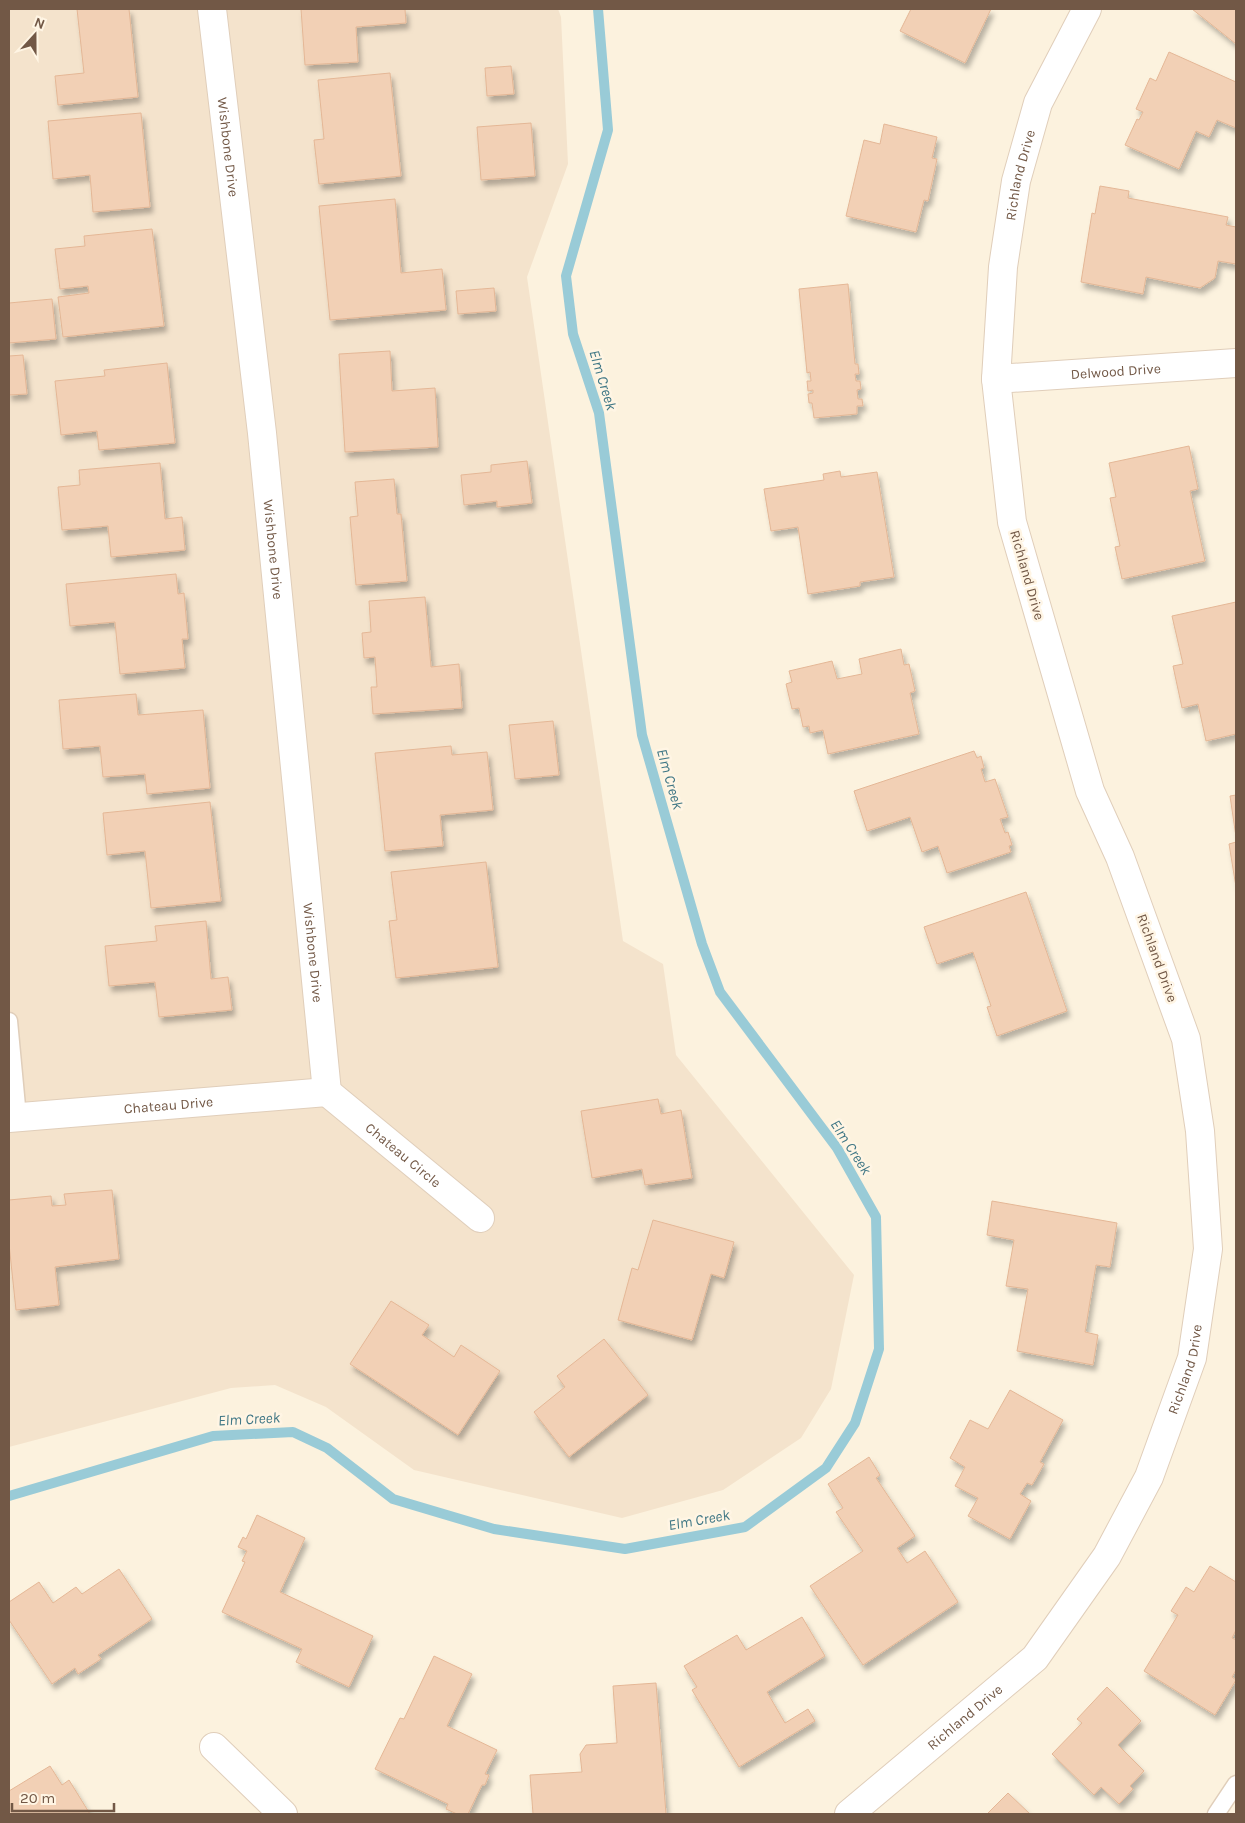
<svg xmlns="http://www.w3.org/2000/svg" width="1245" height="1823" viewBox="0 0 1245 1823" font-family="Karla,sans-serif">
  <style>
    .residential { fill: #f4e3cc }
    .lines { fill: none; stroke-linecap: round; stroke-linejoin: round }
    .stream { stroke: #99cbd7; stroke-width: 10 }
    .building { fill: #f2d0b5; stroke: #e4b796; filter: url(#shadow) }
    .service-casing { stroke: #e0ceba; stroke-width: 19 }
    .minor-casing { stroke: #e0ceba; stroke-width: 30 }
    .service { stroke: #fff; stroke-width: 16 }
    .minor { stroke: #fff; stroke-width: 28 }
    .labels { text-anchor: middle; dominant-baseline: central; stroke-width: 5; stroke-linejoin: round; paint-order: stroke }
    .street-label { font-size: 14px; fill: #725846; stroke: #fff5e4 }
    .water-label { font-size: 15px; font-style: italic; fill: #407785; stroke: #fff5e4 }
  </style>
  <defs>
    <filter id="shadow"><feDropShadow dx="3" dy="5.5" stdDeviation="2.5" flood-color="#0004"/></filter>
  </defs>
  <rect width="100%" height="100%" fill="#fcf2de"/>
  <!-- residential -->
  <path class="residential" d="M9 9H558L561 17 568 164 527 277 623 941 663 964 676 1055 854 1275 831 1389 801 1438 723 1490 622 1518 414 1470 326 1407 275 1385 231 1388 9 1447Z"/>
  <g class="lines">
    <!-- stream -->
    <path class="stream" d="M9 1496 213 1436 293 1432 327 1448 393 1499 494 1529 625 1549 745 1527 826 1468 855 1423 879 1349 876 1217 837 1148 720 992 702 944 642 735 599 413 573 334 566 276 608 130 598 9"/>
  </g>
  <!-- building -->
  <path class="building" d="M77 9H129L138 97 58 105 55 76 84 73Z
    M301 9H405L406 23 356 27 358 62 305 65Z
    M911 9H991L965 63 900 31Z
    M1192 9H1236V44Z
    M1169 52 1236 82V128L1217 120 1209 137 1196 131 1179 169 1125 145 1137 119 1139 120 1143 112 1136 109 1150 78 1156 81Z
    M511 66 514 94 487 96 485 68Z
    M390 73 401 176 319 184 314 140 324 139 318 80Z
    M141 113 150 207 93 212 90 175 53 179 48 121Z
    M531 123 535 176 481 180 477 127Z
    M884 124 937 137 932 158 937 159 928 201 924 200 916 232 846 216 864 140 880 144Z
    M1100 186 1129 191 1128 198 1228 217 1226 225 1236 227V264L1218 261 1215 278 1200 288 1146 277 1143 294 1081 282 1092 213 1095 214Z
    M395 199 401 273 442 269 446 310 330 320 319 206Z
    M152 229 164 326 63 337 58 297 89 293 88 286 60 289 55 249 85 246 84 236Z
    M848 284 855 364H858L859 374H855L856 381H860L861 389 857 390 858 399H862L863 406H857V414L814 418 812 403H809L808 394 813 393V390L808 391 807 381H811L810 372 807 373 799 289Z
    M494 288 496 311 458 314 456 291Z
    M52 299 56 339 9 343V303Z
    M390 351 392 391 435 388 438 447 345 452 339 354Z
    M23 355 27 394 9 395V356Z
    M167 363 175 443 99 450 97 431 61 435 55 381 105 376 104 370Z
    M1189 446 1198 489 1190 491 1205 561 1122 579 1115 547 1120 546 1110 498 1116 497 1109 463Z
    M527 461 532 503 497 507V501L464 505 461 475 491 472V465Z
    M160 463 165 519 182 517 185 550 111 557 108 526 62 530 58 487 80 485 79 470Z
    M840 471 841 477 877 472 894 577 860 582V586L808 594 798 527 771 531 764 489 824 480 823 474Z
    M394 479 397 514H401L407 581 356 585 350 517 358 516 355 482Z
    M176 574 178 594 184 593 188 639H182L185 668 120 674 115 622 70 626 66 584Z
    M425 597 431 667 459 664 462 708 373 714 371 687H377L375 657 364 658 362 633 371 632 369 601Z
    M1236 602V734L1206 741 1198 704 1182 708 1173 666 1183 664 1172 616Z
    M901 649 904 665 909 664 915 691 910 693 919 734 828 754 823 730 810 733 809 726 803 727 799 708 792 709 786 684 792 682 789 671 832 661 837 679 862 674 859 659Z
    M136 694 138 715 203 710 210 788 147 794 145 774 103 777 100 746 63 749 59 700Z
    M553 721 559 775 515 779 509 725Z
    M451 746 452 755 487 752 493 810 440 815 443 846 385 851 375 753Z
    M974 751 977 758 981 756 984 768 981 769 985 782 995 779 1008 817 1000 819 1005 833 1008 832 1012 845 1009 846 1011 852 947 873 938 846 922 852 910 817 867 831 854 791Z
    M1236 795V837L1230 796Z
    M210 802 221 901 151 908 145 851 107 855 103 813Z
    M1236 842V887L1229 844Z
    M486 862 498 967 396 978 389 921 397 920 391 872Z
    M1026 892 1067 1011 997 1036 987 1007 991 1006 973 952 937 964 924 927Z
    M206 921 211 979 228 977 232 1010 159 1017 155 982 109 986 105 946 157 941 155 926Z
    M658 1099 661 1114 681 1110 692 1178 645 1185 642 1169 592 1178 581 1111Z
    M112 1190 119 1259 55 1267 59 1305 16 1310 9 1244V1200L51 1196 52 1206 66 1205 64 1194Z
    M992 1201 1117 1223 1110 1267 1096 1265 1085 1332 1098 1335 1093 1365 1017 1351 1028 1289 1006 1286 1014 1240 987 1235Z
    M653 1220 734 1242 724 1278 711 1274 692 1340 618 1320 632 1268 638 1270Z
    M391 1301 429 1325 422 1335 454 1357 461 1345 500 1371 458 1435 350 1364Z
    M604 1339 648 1395 569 1457 534 1412 565 1387 557 1376Z
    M1010 1390 1063 1420 1040 1462 1044 1464 1032 1485 1027 1483 1020 1494 1031 1501 1010 1539 968 1516 978 1498 955 1486 965 1467 950 1458 970 1420 988 1429Z
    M869 1457 880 1475 876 1478 915 1536 897 1548 907 1563 925 1551 958 1602 863 1665 810 1586 863 1551 836 1512 843 1508 828 1484Z
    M257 1515 305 1538 280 1592 373 1636 349 1687 296 1662 302 1649 222 1612 245 1562 242 1561 247 1551 238 1547 243 1537 246 1539Z
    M1210 1566 1236 1582V1630L1232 1638 1236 1640V1670L1232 1677 1236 1680 1215 1715 1144 1671 1178 1615 1171 1611 1186 1587 1194 1592Z
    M119 1569 152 1619 98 1655 101 1659 78 1674 75 1668 52 1684 9 1620V1602L39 1582 53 1603 76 1587 82 1594Z
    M802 1617 825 1656 767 1692 785 1723 808 1709 815 1721 739 1767 692 1690 697 1687 684 1666 737 1635 746 1650Z
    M434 1656 472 1674 447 1726 497 1750 485 1774 489 1775 485 1785H482L468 1814H457L446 1809 448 1804 375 1769 400 1718 404 1719Z
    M656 1683 666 1814H533L530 1775 582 1772 580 1754 586 1745 617 1743 613 1686Z
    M1107 1687 1141 1721 1118 1745 1144 1771 1130 1786 1133 1789 1119 1804 1101 1787 1094 1795 1052 1754 1082 1723 1077 1719Z
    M50 1766 62 1785 69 1780 90 1814H9V1791Z
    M1008 1793 1030 1814H987Z"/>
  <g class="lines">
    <!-- service casing -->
    <g class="service-casing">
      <path id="service" d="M9 1021 18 1117
        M1216 1814 1236 1784"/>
    </g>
    <!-- minor casing -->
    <g class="minor-casing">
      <g id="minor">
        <path id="s1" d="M212 9 262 433 327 1092"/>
        <path id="s2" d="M996 379 1236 363"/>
        <path id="s3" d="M327 1092 480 1218"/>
        <path id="s4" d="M9 1118 327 1092"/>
        <path d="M214 1747 283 1814"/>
        <path id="s5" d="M849 1814 1035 1658 1107 1556 1149 1477 1192 1358 1208 1249 1200 1131 1186 1039 1120 857 1090 791 1012 522 996 379 1003 267 1016 181 1038 103 1087 9"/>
      </g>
    </g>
    <!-- service -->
    <use href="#service" class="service"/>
    <!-- minor -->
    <use href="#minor" class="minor"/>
  </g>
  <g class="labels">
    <!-- street labels -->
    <g class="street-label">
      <text stroke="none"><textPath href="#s1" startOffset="139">Wishbone Drive</textPath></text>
      <text stroke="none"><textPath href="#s5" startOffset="1801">Richland Drive</textPath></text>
      <text stroke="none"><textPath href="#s2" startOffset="120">Delwood Drive</textPath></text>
      <text stroke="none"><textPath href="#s1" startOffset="544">Wishbone Drive</textPath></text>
      <text transform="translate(1027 575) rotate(74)">Richland Drive</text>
      <text stroke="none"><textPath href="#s1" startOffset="949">Wishbone Drive</textPath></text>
      <text transform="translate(1157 958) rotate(70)">Richland Drive</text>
      <text stroke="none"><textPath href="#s4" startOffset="160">Chateau Drive</textPath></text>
      <text stroke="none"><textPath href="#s3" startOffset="99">Chateau Circle</textPath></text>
      <text stroke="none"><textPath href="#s5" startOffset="571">Richland Drive</textPath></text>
      <text stroke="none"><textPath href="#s5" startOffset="151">Richland Drive</textPath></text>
    </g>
    <!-- water labels -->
    <g class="water-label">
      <text transform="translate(603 380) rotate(73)">Elm Creek</text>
      <text transform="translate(670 779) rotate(74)">Elm Creek</text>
      <text transform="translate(851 1147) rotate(57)">Elm Creek</text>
      <text transform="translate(249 1419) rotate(-3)">Elm Creek</text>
      <text transform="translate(699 1520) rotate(-10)">Elm Creek</text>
    </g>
  </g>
  <!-- border -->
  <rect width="1245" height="1823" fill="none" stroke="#725846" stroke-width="20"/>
  <!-- north arrow -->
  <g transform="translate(35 35) rotate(21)" stroke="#fff5e4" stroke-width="4" paint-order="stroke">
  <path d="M0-4L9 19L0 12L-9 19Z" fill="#725846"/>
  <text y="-8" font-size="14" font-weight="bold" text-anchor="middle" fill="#725846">N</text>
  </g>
  <!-- scale -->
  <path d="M12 1803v8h102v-8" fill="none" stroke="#725846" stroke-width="2.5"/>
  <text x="20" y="1803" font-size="15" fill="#725846" stroke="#fff5e4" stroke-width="4" paint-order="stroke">20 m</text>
</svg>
